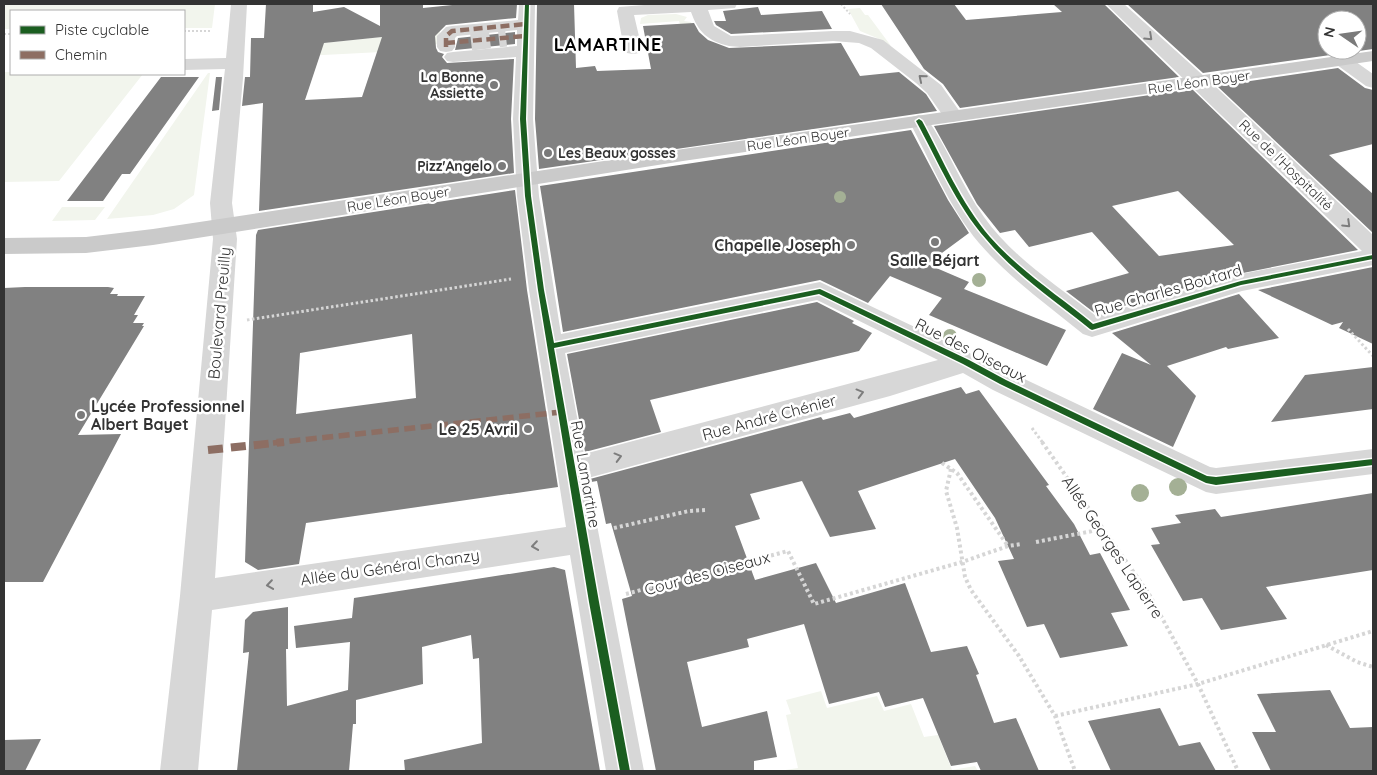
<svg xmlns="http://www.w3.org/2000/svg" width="1377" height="775" viewBox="0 0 1377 775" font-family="Quicksand,sans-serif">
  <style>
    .green { fill: #f2f5ed }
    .building { fill: #818181; fill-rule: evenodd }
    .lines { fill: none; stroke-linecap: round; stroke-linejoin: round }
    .minor-tunnel { stroke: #d6d6d6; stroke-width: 19; stroke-dasharray: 19 9; stroke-linecap: butt }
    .path-far2 { stroke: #d6d6d6; stroke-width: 2; stroke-dasharray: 2 2; stroke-linecap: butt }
    .path-far1 { stroke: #d6d6d6; stroke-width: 3; stroke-dasharray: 2.5 2.5; stroke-linecap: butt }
    .path { stroke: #d6d6d6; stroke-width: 4; stroke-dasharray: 3 3; stroke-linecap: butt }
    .minor { fill: #d7d7d7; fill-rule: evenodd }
    .major { fill: #cacaca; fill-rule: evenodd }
    .quiet-far2 { stroke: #8d6e63; stroke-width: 4.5; stroke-dasharray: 9 4.5; stroke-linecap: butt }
    .quiet-far1 { stroke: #8d6e63; stroke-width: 5.5; stroke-dasharray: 11 5.5; stroke-linecap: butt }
    .quiet { stroke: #8d6e63; stroke-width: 8; stroke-dasharray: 15 8; stroke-linecap: butt }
    .cycleway-casing { stroke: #fff; stroke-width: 3 }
    .cycleway { fill: #1b5e20; fill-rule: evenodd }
    .tree { fill: #a4b095 }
    .oneway { stroke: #7d7d7d }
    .poi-dot { fill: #7a7a7a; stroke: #fff; stroke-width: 2 }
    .labels { text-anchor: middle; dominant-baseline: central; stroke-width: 5; stroke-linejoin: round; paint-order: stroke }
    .far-poi-label { font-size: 14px; font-weight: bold; fill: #333; stroke: #fff; text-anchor: end }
    .far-street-label { font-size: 14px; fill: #333; stroke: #fff }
    .poi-label { font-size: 16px; font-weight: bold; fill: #333; stroke: #fff; text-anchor: end }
    .street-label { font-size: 16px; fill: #333; stroke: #fff }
    .far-district-label { font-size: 18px; font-weight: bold; letter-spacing: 1px; fill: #000; stroke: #fff }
  </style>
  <rect width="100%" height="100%" fill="#fff"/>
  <!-- green -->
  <path class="green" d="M4 4H215L212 28H184V11H11V29H4Z
    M860 8 865 15H868L891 46 877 38 860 31 848 9Z
    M676 14 687 17 684 21 691 22 694 31 686 45 679 21 640 24 641 18 648 15Z
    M440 31V43L419 50 266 58 265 49Z
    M4 72H11V74H143L59 181 4 182Z
    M208 73H210L194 195 174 209 153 215 107 219Z
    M62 207H105L95 220 52 221Z
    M821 691 827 708 877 696 884 711 911 704 924 737 938 735 952 770 975 766 978 771H779L798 768 786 715 791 714 786 700Z"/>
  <!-- building -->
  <path class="building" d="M266 4H313V12L344 7 380 26V4H423V8L462 4H517L516 18 446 25 435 36 436 48 438 52 444 54 442 57 447 63 514 59 511 119 514 173 259 211 263 103 242 106 245 77H250L251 38H264ZM382 37 362 97 305 100 324 43Z
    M537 4H574L576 68 595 66 597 71 651 69 643 26 694 23 699 32 708 40 729 48 841 43 860 76 899 72 926 94 937 111 539 169 535 119Z
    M881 4H954L966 20 1062 12 1053 4H1104L1179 77 960 108 943 84 924 69Z
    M1127 4H1373V49L1203 73ZM1327 20H1357V50H1327Z
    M758 7 761 15 822 11 832 29 731 34 716 25 714 21H726L723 11Z
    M515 32V44L455 50 458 38Z
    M1338 68 1365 88 1373 90V144L1329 155 1373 194V233L1217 86Z
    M161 77H199L130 174H122L103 201H67Z
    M216 77H222L219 110 212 111Z
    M1192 89 1358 250 1228 276 1217 271 1223 277 1096 314 1066 291 1129 273 1092 232 1029 247 1015 230 1000 233 977 204 934 126ZM1178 191 1234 245 1159 256 1112 206Z
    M911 130 948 200 969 233 927 264 969 282 964 289 1066 330 1047 366 929 315 942 298 890 276 868 303 820 280 563 332 540 186Z
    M515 190 527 290 558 487 306 523 299 564 258 570 245 562 256 235 258 230ZM412 334 416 398 296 414 300 353Z
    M1373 267V344L1339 328 1343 322 1332 325 1258 290Z
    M25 287H108L114 288 110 294H118L117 296H145L134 315H138L133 323H144L142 326H144L78 435 121 434 43 582H4V288Z
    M1239 294 1279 338 1228 349 1226 347 1167 366 1196 396 1173 447 1093 409 1122 353 1151 365 1112 333Z
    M817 302 854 321 852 323 872 333 859 351 650 400 661 432 585 452 567 354Z
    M1373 367V409L1271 422 1305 375Z
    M961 387 966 394 979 390 1049 485 1046 486 1074 524 1090 555 1100 553 1130 610 1111 613 1128 646 1060 658 1044 624 1027 627 998 561 1014 559 995 518 955 459 858 491 876 529 830 537 802 481 750 494 760 519 735 526 755 580 816 563 836 603 905 583 931 652 967 646 979 674 976 675 994 723 1016 718 1039 771H981L977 762 951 766 923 698 885 707 879 692 829 704 804 624 747 639 749 647 687 662 702 727 767 711 777 757 754 761V771H656L622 599 632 596 611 523 606 524 597 481 591 482 590 479 821 417 823 420 850 413 854 418Z
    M1373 493V570L1266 587 1287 619 1221 630 1202 598 1183 601 1151 545 1160 544 1151 528 1181 523 1175 515 1215 509 1221 517Z
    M554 567 565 570 600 771H405L404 760 482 743 479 658 473 659 471 635 422 647 423 684 356 700V724H353L349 771H237L249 652 243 653 245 620 253 612 288 607V649H286L287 706 348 690 350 642 296 648 294 626 352 618 354 598Z
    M1330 690 1350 728 1373 727V771H1271L1252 732H1276L1257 694Z
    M1160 708 1179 746 1200 742 1216 771H1111L1088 721Z
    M41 739 25 771H4V740Z"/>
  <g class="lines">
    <!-- minor-tunnel -->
    <path class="minor-tunnel" d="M471 41 506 37"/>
    <!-- path-far2 -->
    <path class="path-far2" d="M841 4 850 14
      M184 31H211
      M4 34H11"/>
    <!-- path-far1 -->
    <path class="path-far1" d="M247 320 511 279
      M1348 329 1373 356
      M1032 428 1043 443"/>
    <!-- path -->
    <path class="path" d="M1042 442 1149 594 1198 684 1238 771
      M942 463 957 473 1008 546
      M951 469 946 491 957 528 965 577 971 590 1019 656 1055 716 1075 771
      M614 528 689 511 705 510
      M1036 542 1103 529
      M626 594 788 551 814 604 962 562 1008 546 1022 544
      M1326 645 1357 662 1373 667
      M1055 716 1198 684 1373 631"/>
    <!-- minor -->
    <path class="minor" d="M231 4H247L243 78 232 203 237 239 215 578 566 527 529 290 517 196 513 119 516 57 453 62 447 61 444 57 447 53 453 52 517 46V30L457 36 455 38V47L452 51 446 52 440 51 437 47V36L446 27 452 26 518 20 519 4H535L533 119 539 196 561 334 820 282 1210 467 1216 468 1373 449V474L1216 494 1206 492 993 390 963 373 890 396 588 478 644 771H606L570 555 212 610 198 771H160L180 596 213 239 210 203 225 69 184 70V59L226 58ZM817 300 938 360 584 454 565 353Z
      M657 4H737L735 8 708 10 714 26 731 36 833 31H850L883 40 941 85 963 116 960 120 953 122 946 120 927 93 916 83 871 48 859 43 833 41 740 47 729 46C708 41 698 32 691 12L634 15 642 49 639 53 633 54 627 53 624 49 617 11 619 7Z
      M1106 4H1124L1217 88 1373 235V265L1242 291 1092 337 1083 334C1048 305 1009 278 979 243 949 207 931 162 909 121L912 117 919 115 926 117C948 148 961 185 984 217 1013 258 1057 285 1096 316L1241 274 1362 251Z
      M1343 55 1349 57 1373 74V88L1366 86 1337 65 1334 61 1337 57Z"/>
    <!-- major -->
    <path class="major" d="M1373 51V61L683 161 153 245 86 253 4 254V238L86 237 153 229 683 149Z"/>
    <!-- quiet-far2 -->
    <path class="quiet-far2" d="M446 43 525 36
      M446 47V36L452 31 526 24"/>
    <!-- quiet-far1 -->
    <path class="quiet-far1" d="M273 443 562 412"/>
    <!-- quiet -->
    <path class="quiet" d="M208 450 284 442"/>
    <!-- cycleway casing -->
    <g class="cycleway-casing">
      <path id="cycleway" d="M525 4H529L526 119 531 196 544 290 554 343 820 289 969 360 1006 380 1207 476 1216 477 1373 459V465L1216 485 1206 483 1000 384 963 364 819 294 554 348 599 602 630 771H620L589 602 538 290 525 196 520 119Z
        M919 119 922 121C943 160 961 203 990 237 1020 271 1059 296 1093 324L1241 281 1373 255V259L1241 285 1092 330 1090 329C1054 300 1015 274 986 239 956 205 938 161 916 121Z"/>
    </g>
    <!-- cycleway -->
    <use href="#cycleway" class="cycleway"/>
  </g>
  <!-- trees -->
  <g class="tree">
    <circle cx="840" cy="197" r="6"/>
    <circle cx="979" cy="280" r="7"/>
    <circle cx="950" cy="336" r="7"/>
    <circle cx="1178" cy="487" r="9"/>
    <circle cx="1140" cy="493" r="9"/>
  </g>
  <!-- one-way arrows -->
  <defs><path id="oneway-chevron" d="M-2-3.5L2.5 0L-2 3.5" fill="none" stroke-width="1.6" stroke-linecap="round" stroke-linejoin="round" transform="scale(1.25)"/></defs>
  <g class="oneway">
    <use href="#oneway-chevron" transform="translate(1149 37) rotate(43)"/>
    <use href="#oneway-chevron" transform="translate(922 78) rotate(-140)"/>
    <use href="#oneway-chevron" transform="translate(1347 224) rotate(44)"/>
    <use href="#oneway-chevron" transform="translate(860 393) rotate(-15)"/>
    <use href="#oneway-chevron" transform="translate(618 457) rotate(-15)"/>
    <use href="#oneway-chevron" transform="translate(535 546) rotate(172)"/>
    <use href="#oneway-chevron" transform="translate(270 585) rotate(172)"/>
  </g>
  <!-- markers -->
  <g class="poi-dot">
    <circle cx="494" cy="85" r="5"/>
    <circle cx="548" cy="153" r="5"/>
    <circle cx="502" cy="166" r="5"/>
    <circle cx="935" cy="242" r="5"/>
    <circle cx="851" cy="245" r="5"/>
    <circle cx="81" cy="415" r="5"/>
    <circle cx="528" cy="429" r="5"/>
  </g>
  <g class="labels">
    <!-- far-poi labels -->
    <g class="far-poi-label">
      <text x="484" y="77">La Bonne<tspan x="484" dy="16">Assiette</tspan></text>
      <text x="558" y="153" text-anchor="start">Les Beaux gosses</text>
      <text x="492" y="166">Pizz'Angelo</text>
    </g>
    <!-- far-street labels -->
    <g class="far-street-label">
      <text transform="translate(1199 82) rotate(-8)">Rue Léon Boyer</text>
      <text transform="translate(798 139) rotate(-8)">Rue Léon Boyer</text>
      <text transform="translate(1286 165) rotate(44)">Rue de l'Hospitalité</text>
      <text transform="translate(398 199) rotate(-9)">Rue Léon Boyer</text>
    </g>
    <!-- poi labels -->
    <g class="poi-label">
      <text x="841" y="245">Chapelle Joseph</text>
      <text x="935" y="260" text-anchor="middle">Salle Béjart</text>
      <text x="91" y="406" text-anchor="start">Lycée Professionnel<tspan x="91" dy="18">Albert Bayet</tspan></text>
      <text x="518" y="429">Le 25 Avril</text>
    </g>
    <!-- street labels -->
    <g class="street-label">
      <text transform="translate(1168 290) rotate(-16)">Rue Charles Boutard</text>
      <text transform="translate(219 313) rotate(-85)">Boulevard Preuilly</text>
      <text transform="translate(971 350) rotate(27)">Rue des Oiseaux</text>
      <text transform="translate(769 417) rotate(-15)">Rue André Chénier</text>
      <text transform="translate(586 474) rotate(80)">Rue Lamartine</text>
      <text transform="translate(1113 547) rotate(56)">Allée Georges Lapierre</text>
      <text transform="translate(390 567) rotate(-8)">Allée du Général Chanzy</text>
      <text transform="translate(707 573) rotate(-15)">Cour des Oiseaux</text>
    </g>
    <!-- far-district labels -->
    <g class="far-district-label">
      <text x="608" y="44">LAMARTINE</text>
    </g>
  </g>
  <!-- border -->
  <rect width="1377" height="775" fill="none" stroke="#333333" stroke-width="10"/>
  <!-- legend -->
  <rect x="10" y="10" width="175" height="65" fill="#ffffff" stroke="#adadad"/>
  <rect x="20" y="26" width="25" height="8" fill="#1b5e20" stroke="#adadad"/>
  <text x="55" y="35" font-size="15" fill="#333333">Piste cyclable</text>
  <rect x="20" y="51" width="25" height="8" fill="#8d6e63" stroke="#adadad"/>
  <text x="55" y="60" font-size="15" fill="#333333">Chemin</text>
  <!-- north arrow -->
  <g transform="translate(1342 35) rotate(283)"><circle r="24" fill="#ffffff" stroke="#adadad"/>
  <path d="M0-4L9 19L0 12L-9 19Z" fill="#7a7a7a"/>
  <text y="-8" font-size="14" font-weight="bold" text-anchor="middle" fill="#333333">N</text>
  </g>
</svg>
